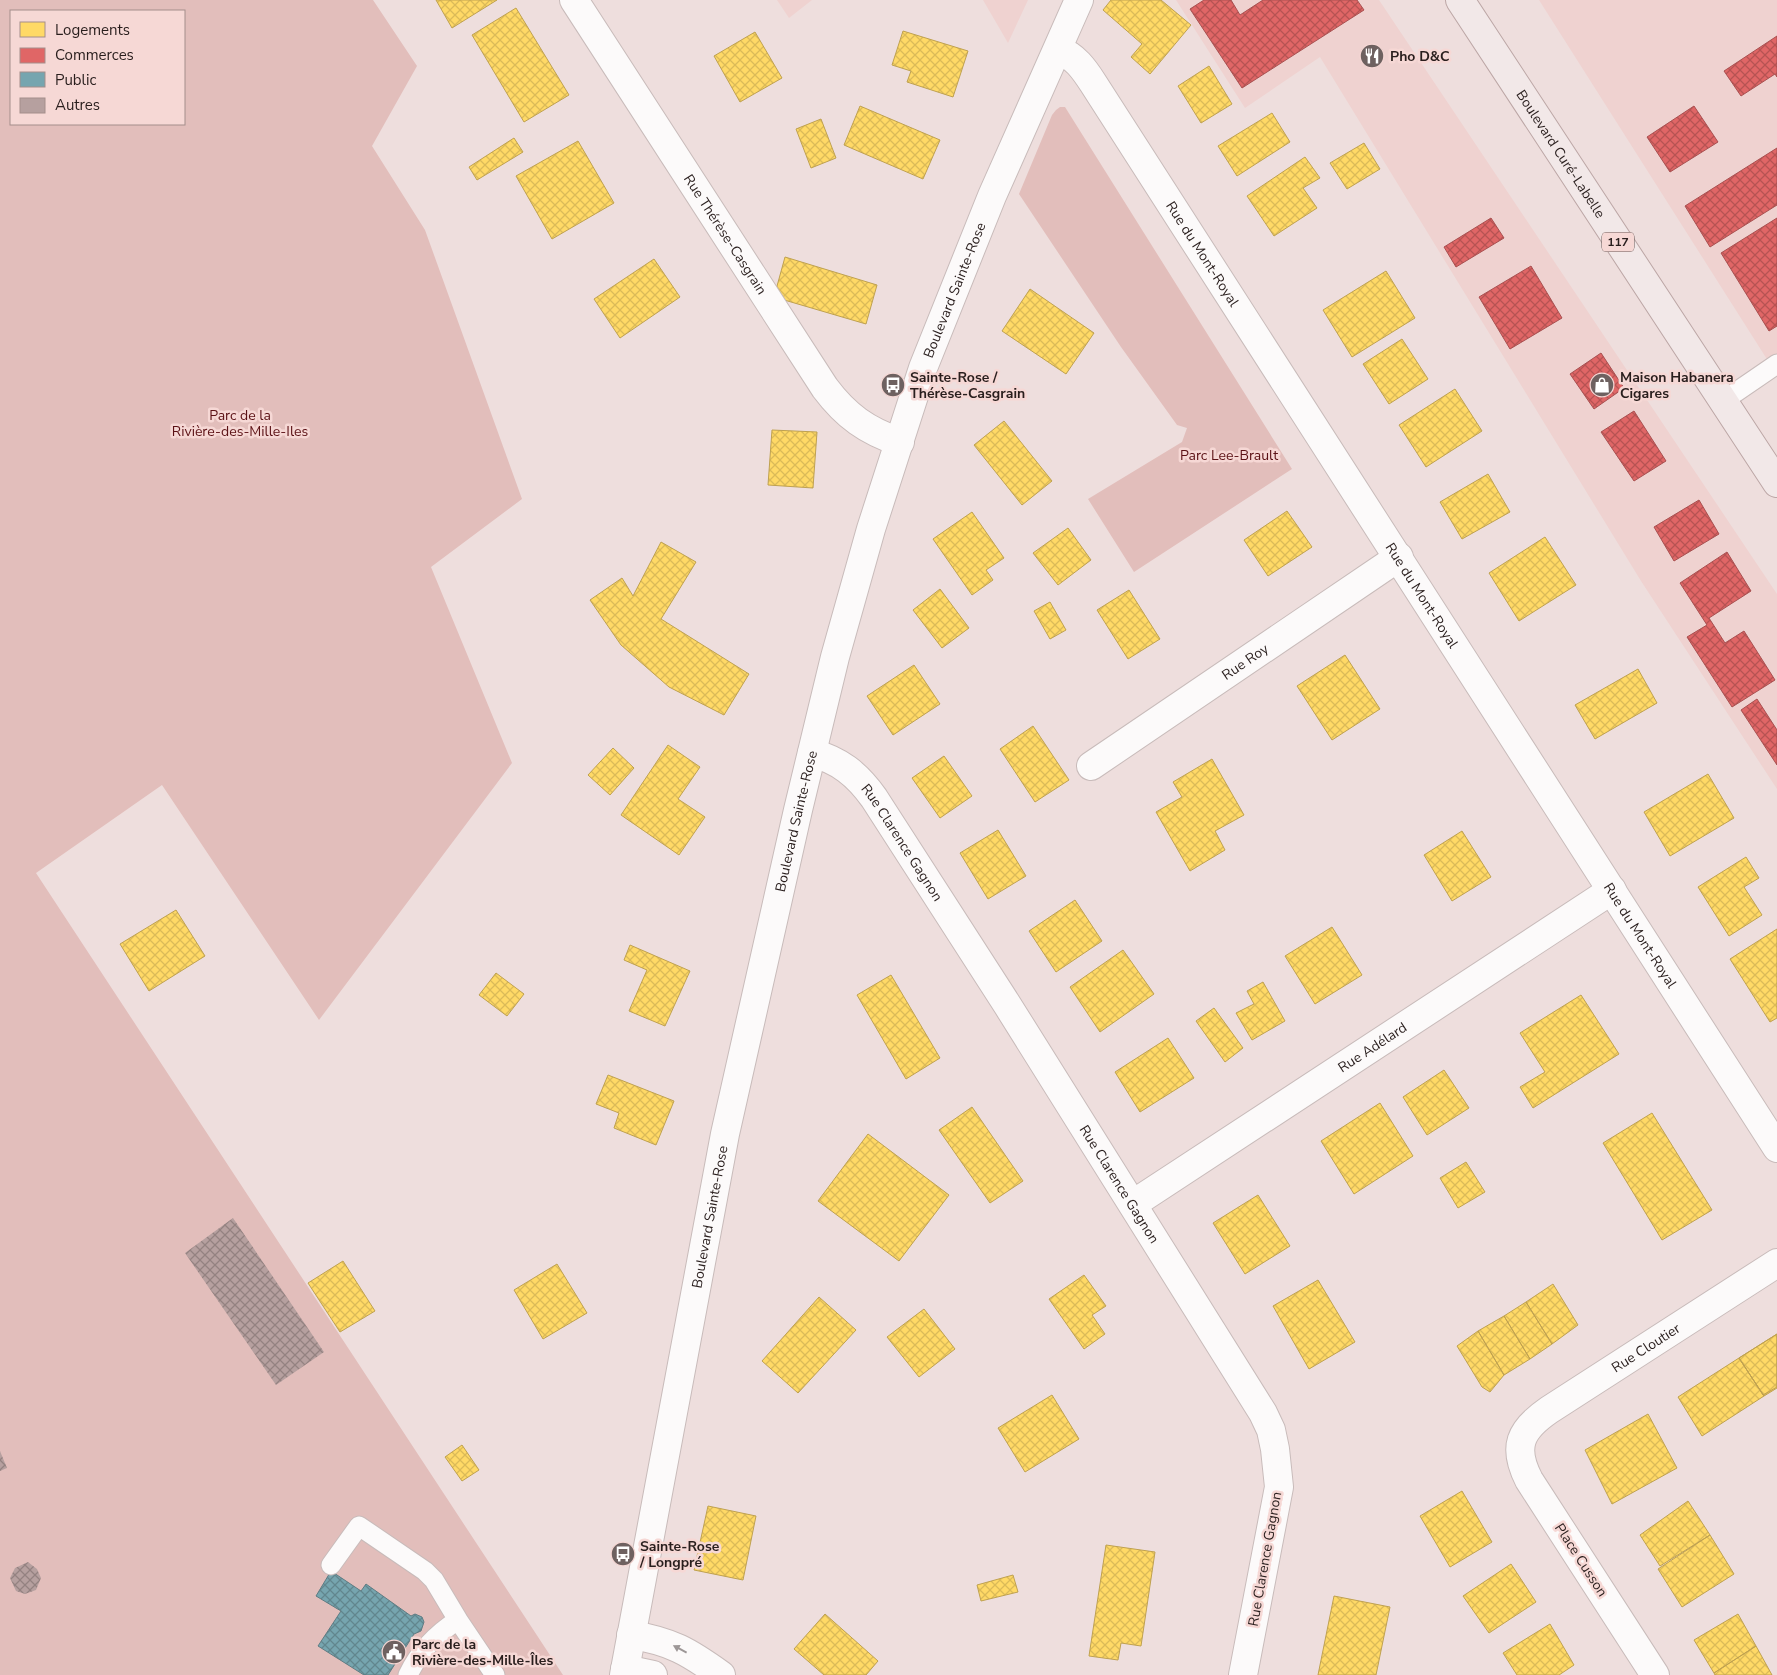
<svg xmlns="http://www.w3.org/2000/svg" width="1777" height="1675" viewBox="0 0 1777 1675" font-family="'Nunito Sans',sans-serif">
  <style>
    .built { fill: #efd2d0 }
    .park { fill: #e2bebb; fill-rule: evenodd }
    .homes { fill: url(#homes-cross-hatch); stroke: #bfa150 }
    .shops { fill: url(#shops-cross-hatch); stroke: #a95050 }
    .public { fill: url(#public-cross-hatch); stroke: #5f7c83 }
    .building { fill: url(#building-cross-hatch) }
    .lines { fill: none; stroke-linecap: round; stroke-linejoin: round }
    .service-casing { stroke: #c8bbba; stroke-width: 21 }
    .minor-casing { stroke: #c8bbba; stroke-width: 30 }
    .tertiary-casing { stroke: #c8bbba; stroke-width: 30 }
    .primary-casing { stroke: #bca6a5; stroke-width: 30 }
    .service { stroke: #fcfafa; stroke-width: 19 }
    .minor { stroke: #fcfafa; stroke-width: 28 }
    .tertiary { stroke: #fcfafa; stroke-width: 28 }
    .primary { stroke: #f2e8e8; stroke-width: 28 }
    .oneway { fill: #9d9797 }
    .labels { text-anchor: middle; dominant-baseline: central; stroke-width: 5; stroke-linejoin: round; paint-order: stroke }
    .shield { fill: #f6d8d5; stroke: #665654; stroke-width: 1 }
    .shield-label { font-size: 12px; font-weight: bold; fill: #291e1d }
    .poi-label { font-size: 14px; font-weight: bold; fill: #291e1d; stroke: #f6d8d5; text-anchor: start }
    .street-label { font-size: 14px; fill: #291e1d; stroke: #f6d8d5 }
    .park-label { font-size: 14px; fill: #5b1115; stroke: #f6d8d5 }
  </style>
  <defs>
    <pattern id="homes-cross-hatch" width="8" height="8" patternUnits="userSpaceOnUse" patternTransform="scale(1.25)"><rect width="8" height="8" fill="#ffd966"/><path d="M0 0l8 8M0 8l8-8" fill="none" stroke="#dbba58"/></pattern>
    <pattern id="shops-cross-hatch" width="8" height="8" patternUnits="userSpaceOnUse" patternTransform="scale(1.25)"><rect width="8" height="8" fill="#e06666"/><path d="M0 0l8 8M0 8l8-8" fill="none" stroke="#b65353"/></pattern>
    <pattern id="public-cross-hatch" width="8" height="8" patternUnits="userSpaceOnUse" patternTransform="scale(1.25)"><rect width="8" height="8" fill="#76a5af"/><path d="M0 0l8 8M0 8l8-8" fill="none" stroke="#61868e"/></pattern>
    <pattern id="building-cross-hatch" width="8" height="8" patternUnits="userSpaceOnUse" patternTransform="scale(1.25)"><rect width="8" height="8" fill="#b6a09f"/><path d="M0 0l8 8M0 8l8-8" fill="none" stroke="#948281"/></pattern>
  </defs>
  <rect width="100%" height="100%" fill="#eededd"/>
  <!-- built -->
  <path class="built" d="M777 0H812L789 18Z
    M983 0H1028L1008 43Z
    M1176 0H1379L1777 594V789L1641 581 1320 57 1245 108Z
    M1539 0H1777V375Z"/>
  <!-- park -->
  <path class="park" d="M0 0H373L417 66 372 146 425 230 522 499 431 567 512 763 319 1020 162 785 36 873 563 1675H0ZM11 11H184V124H11Z
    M1060 107H1065L1292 469 1134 572 1088 499 1182 442 1187 428 1177 425 1121 347 1019 194 1052 115 1056 110Z"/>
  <!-- homes -->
  <path class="homes" d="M436 0H497L452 28Z
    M1111 0H1161L1191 25 1150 74 1131 57 1142 44 1103 10Z
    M516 8 569 95 524 122 472 35Z
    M903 31 968 51 953 97 907 82 911 71 892 65Z
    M755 32 782 78 740 102 714 56Z
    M1209 66 1232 104 1201 123 1178 86Z
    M860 106 940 140 923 179 844 145Z
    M1272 113 1290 142 1237 176 1218 146Z
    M821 119 836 158 811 168 796 129Z
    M514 138 523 152 477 180 469 167Z
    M578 141 614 203 552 239 516 176Z
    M1364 143 1380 169 1347 189 1330 163Z
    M1305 157 1320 178 1303 188 1317 208 1274 236 1247 196Z
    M785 257 877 285 866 324 774 297Z
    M654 259 680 297 620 338 594 299Z
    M1386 271 1415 318 1352 357 1323 310Z
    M1030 289 1094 333 1066 374 1002 331Z
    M1402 339 1428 379 1389 404 1363 364Z
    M1455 389 1482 431 1426 467 1399 425Z
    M1004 421 1052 481 1022 505 974 445Z
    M772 430 817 432 813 488 768 485Z
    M1488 474 1510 512 1462 539 1440 502Z
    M1287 511 1312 547 1268 576 1244 540Z
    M972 512 1004 558 986 570 993 580 972 595 933 539Z
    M1068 528 1091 560 1058 585 1033 553Z
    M1545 537 1576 585 1519 621 1489 573Z
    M661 542 696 562 661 619 749 674 724 715 669 687 621 645 590 600 622 578 633 596Z
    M940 589 969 628 942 648 913 610Z
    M1129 590 1160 639 1128 659 1097 610Z
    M1050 602 1066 630 1050 639 1034 611Z
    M1345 655 1380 709 1332 740 1297 686Z
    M914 665 940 704 893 735 867 696Z
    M1638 669 1657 703 1595 739 1575 705Z
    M1033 726 1069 780 1035 802 1000 749Z
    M668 745 700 767 678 799 705 817 679 855 621 815Z
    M613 748 634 768 610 795 588 775Z
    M944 756 972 796 940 818 912 778Z
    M1212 759 1244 815 1215 831 1225 850 1190 871 1156 812 1182 797 1173 782Z
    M1708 774 1734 818 1670 856 1644 812Z
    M998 830 1026 876 988 899 960 853Z
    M1462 831 1491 877 1452 901 1424 855Z
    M1746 857 1759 878 1744 887 1762 915 1729 936 1698 887Z
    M1075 900 1102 941 1056 972 1029 931Z
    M176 910 205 956 149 991 120 944Z
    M1332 927 1362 975 1315 1004 1285 956Z
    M1777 929V1018L1770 1022 1730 959Z
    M630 945 690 971 665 1026 629 1011 647 970 624 960Z
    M1123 950 1154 994 1100 1032 1070 987Z
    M496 973 524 994 507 1016 479 995Z
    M891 975 940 1058 906 1079 857 995Z
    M1263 982 1285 1021 1252 1040 1236 1013 1254 1004 1247 991Z
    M1581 995 1619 1054 1533 1108 1520 1087 1545 1072 1520 1033Z
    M1214 1008 1243 1048 1225 1062 1196 1021Z
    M1168 1038 1194 1078 1140 1112 1115 1072Z
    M1444 1070 1469 1108 1427 1135 1403 1097Z
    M608 1075 674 1101 656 1145 614 1128 619 1113 596 1104Z
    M1380 1103 1413 1156 1354 1194 1321 1141Z
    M972 1107 1023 1181 990 1203 939 1130Z
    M1652 1113 1712 1210 1662 1240 1603 1143Z
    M868 1134 949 1195 899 1261 818 1201Z
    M1466 1162 1485 1192 1458 1208 1440 1178Z
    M1258 1195 1290 1246 1245 1274 1213 1223Z
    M343 1261 375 1311 340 1332 308 1283Z
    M557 1264 587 1313 543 1339 514 1290Z
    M1084 1275 1106 1306 1092 1315 1105 1334 1084 1349 1049 1299Z
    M1318 1280 1355 1342 1309 1369 1273 1306Z
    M1553 1284 1578 1325 1552 1344 1526 1302Z
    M819 1297 856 1330 798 1393 762 1361Z
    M1526 1302 1552 1344 1530 1359 1504 1316Z
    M924 1309 955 1349 919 1377 887 1337Z
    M1504 1316 1530 1359 1504 1375 1478 1331Z
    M1478 1331 1504 1375 1490 1392 1482 1387 1457 1346Z
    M1777 1334V1388L1764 1396 1739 1358Z
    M1777 1334V1387L1763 1395 1739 1358Z
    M1739 1358 1764 1396 1702 1436 1678 1397Z
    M1052 1395 1079 1439 1025 1472 998 1428Z
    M1648 1414 1677 1468 1612 1504 1585 1450Z
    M462 1445 479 1470 462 1481 445 1457Z
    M1462 1491 1492 1542 1450 1567 1420 1516Z
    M1688 1501 1710 1535 1660 1566 1640 1535Z
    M708 1506 756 1516 743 1580 694 1570Z
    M1710 1535 1734 1574 1682 1607 1658 1569Z
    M1106 1545 1155 1552 1141 1646 1121 1643 1118 1660 1089 1656Z
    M1511 1564 1536 1602 1489 1633 1463 1596Z
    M1013 1575 1018 1592 981 1601 977 1585Z
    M1334 1596 1390 1607 1376 1675H1318Z
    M825 1614 878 1661 866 1675H824L794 1649Z
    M1738 1614 1756 1646 1714 1673 1694 1640Z
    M1550 1624 1574 1665 1559 1675H1517L1503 1653Z
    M1756 1646 1772 1675H1715L1714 1673Z"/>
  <!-- shops -->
  <path class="shops" d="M1204 0H1231L1240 15 1263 0H1357L1364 10 1242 88 1190 9Z
    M1777 36V77L1775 74 1741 96 1724 71Z
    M1694 106 1718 142 1670 172 1647 137Z
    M1777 148V205L1710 247 1685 206Z
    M1491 218 1504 238 1456 267 1444 247Z
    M1777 218V326L1769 331 1721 253Z
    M1531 266 1562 318 1510 349 1479 297Z
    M1601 353 1624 388 1594 409 1570 374Z
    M1634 411 1666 461 1634 481 1601 432Z
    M1699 500 1719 534 1674 561 1654 527Z
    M1727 552 1751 591 1709 618 1725 643 1744 631 1775 680 1732 707 1687 637 1707 625 1680 583Z
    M1757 699 1777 730V765L1741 710Z"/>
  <!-- public -->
  <path class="public" d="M331 1571 361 1591 366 1584 411 1616 415 1614 422 1617 424 1622 421 1631 414 1634 388 1675H364L318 1646 341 1611 316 1596Z"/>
  <!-- building -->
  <path class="building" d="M233 1218 324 1352 276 1385 185 1253Z
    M0 1451 7 1468 0 1471Z
    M28 1562 37 1569 41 1578 36 1590 25 1594 16 1591 10 1578 15 1568Z"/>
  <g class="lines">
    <!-- service casing -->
    <g class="service-casing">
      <path id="service" d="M1723 401 1777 364
        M331 1565 359 1526 425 1571 434 1580 458 1620
        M408 1675C419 1652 436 1634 458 1620L495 1675"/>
    </g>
    <!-- minor casing -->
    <g class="minor-casing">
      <g id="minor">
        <path id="s1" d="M574 0 825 388C846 416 867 431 900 442"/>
        <path id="s2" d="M1058 50C1075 56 1084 69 1093 83L1777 1148"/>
        <path id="s3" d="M812 753C839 760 857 774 874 798L1008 1006 1263 1413 1271 1430 1275 1449 1279 1487 1243 1675"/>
        <path id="s4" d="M1091 766 1399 557"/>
        <path id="s5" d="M1133 1204 1612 890"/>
        <path d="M631 1635C671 1641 689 1652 721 1675"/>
        <path d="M625 1669 653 1675"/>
        <path id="s6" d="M1655 1675 1529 1480C1512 1447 1520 1430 1549 1410L1777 1263"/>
      </g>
    </g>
    <!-- tertiary casing -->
    <g class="tertiary-casing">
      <g id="tertiary">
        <path id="s7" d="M624 1675 725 1134 798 810 835 657 871 529 923 368 992 196 1079 0"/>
      </g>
    </g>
    <!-- primary casing -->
    <g class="primary-casing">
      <g id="primary">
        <path id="s8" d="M1460 0 1777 483"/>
      </g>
    </g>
    <!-- service -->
    <use href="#service" class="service"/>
    <!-- minor -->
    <use href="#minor" class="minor"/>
    <!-- tertiary -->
    <use href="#tertiary" class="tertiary"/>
    <!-- primary -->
    <use href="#primary" class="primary"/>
  </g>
  <!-- one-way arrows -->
  <defs><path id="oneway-solid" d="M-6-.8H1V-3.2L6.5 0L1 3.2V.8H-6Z" transform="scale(1.25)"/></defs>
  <use class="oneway" href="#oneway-solid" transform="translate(680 1649) rotate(-152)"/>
  <!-- icons -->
  <defs>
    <g id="restaurant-disc" transform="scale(1.25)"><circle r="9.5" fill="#6e6160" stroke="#f6d8d5"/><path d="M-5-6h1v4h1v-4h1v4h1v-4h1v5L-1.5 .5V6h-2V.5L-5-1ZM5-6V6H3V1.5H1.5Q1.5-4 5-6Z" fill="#fff"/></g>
    <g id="bus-disc" transform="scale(1.25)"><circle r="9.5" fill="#6e6160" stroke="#f6d8d5"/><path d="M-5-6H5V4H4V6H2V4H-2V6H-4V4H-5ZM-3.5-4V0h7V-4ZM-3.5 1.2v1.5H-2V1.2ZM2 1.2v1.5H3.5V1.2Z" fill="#fff"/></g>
    <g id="shop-disc" transform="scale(1.25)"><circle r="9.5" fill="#6e6160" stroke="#f6d8d5"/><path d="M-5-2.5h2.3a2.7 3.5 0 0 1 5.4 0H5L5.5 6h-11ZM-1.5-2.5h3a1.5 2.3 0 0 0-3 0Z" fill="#fff"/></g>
    <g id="civic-disc" transform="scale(1.25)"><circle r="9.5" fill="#6e6160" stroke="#f6d8d5"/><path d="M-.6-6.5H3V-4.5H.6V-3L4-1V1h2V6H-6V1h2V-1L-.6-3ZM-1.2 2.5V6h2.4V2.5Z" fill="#fff"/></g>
  </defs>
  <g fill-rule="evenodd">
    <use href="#restaurant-disc" x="1372" y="56"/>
    <use href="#bus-disc" x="893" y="385"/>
    <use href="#shop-disc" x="1602" y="385"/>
    <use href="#bus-disc" x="623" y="1554"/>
    <use href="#civic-disc" x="394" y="1652"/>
  </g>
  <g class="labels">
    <!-- shield labels -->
    <rect class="shield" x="1602" y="232.5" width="32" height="19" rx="4"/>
    <g class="shield-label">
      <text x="1618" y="242">117</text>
    </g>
    <!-- poi labels -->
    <g class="poi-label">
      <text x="1390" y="56">Pho D&amp;C</text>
      <text x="910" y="377">Sainte-Rose /<tspan x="910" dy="16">Thérèse-Casgrain</tspan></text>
      <text x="1620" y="377">Maison Habanera<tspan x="1620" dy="16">Cigares</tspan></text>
      <text x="640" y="1546">Sainte-Rose<tspan x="640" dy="16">/ Longpré</tspan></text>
      <text x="412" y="1644">Parc de la<tspan x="412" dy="16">Rivière-des-Mille-Îles</tspan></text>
    </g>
    <!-- street labels -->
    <g class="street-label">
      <text stroke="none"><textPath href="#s8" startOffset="184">Boulevard Curé-Labelle</textPath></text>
      <text stroke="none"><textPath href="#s1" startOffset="279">Rue Thérèse-Casgrain</textPath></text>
      <text stroke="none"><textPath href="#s2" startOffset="252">Rue du Mont-Royal</textPath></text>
      <text stroke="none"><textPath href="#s7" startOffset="1426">Boulevard Sainte-Rose</textPath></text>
      <text stroke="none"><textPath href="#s2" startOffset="658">Rue du Mont-Royal</textPath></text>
      <text stroke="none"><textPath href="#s4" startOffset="186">Rue Roy</textPath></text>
      <text stroke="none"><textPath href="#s7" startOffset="871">Boulevard Sainte-Rose</textPath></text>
      <text stroke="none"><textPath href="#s3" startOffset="131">Rue Clarence Gagnon</textPath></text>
      <text stroke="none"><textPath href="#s2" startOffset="1062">Rue du Mont-Royal</textPath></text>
      <text stroke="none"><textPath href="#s5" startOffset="286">Rue Adélard</textPath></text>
      <text stroke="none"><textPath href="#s3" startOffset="536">Rue Clarence Gagnon</textPath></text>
      <text stroke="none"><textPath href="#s7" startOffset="466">Boulevard Sainte-Rose</textPath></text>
      <text stroke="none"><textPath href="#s6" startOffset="430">Rue Cloutier</textPath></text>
      <text transform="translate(1265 1559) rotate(-80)">Rue Clarence Gagnon</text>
      <text transform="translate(1581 1560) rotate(57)">Place Cusson</text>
    </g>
    <!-- park labels -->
    <g class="park-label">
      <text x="240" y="415">Parc de la<tspan x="240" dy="16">Rivière-des-Mille-Iles</tspan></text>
      <text x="1229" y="455">Parc Lee-Brault</text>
    </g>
  </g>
  <!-- legend -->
  <rect x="10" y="10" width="175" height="115" fill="#f6d8d5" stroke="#a48e8b"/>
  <rect x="20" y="22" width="25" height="15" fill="#ffd966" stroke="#a48e8b"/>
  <text x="55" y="35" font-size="15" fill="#291e1d">Logements</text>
  <rect x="20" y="48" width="25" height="15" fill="#e06666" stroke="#a48e8b"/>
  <text x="55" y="60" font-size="15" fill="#291e1d">Commerces</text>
  <rect x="20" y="72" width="25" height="15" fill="#76a5af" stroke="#a48e8b"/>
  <text x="55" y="85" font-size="15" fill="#291e1d">Public</text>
  <rect x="20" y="98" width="25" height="15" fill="#b6a09f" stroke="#a48e8b"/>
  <text x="55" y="110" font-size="15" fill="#291e1d">Autres</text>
</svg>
